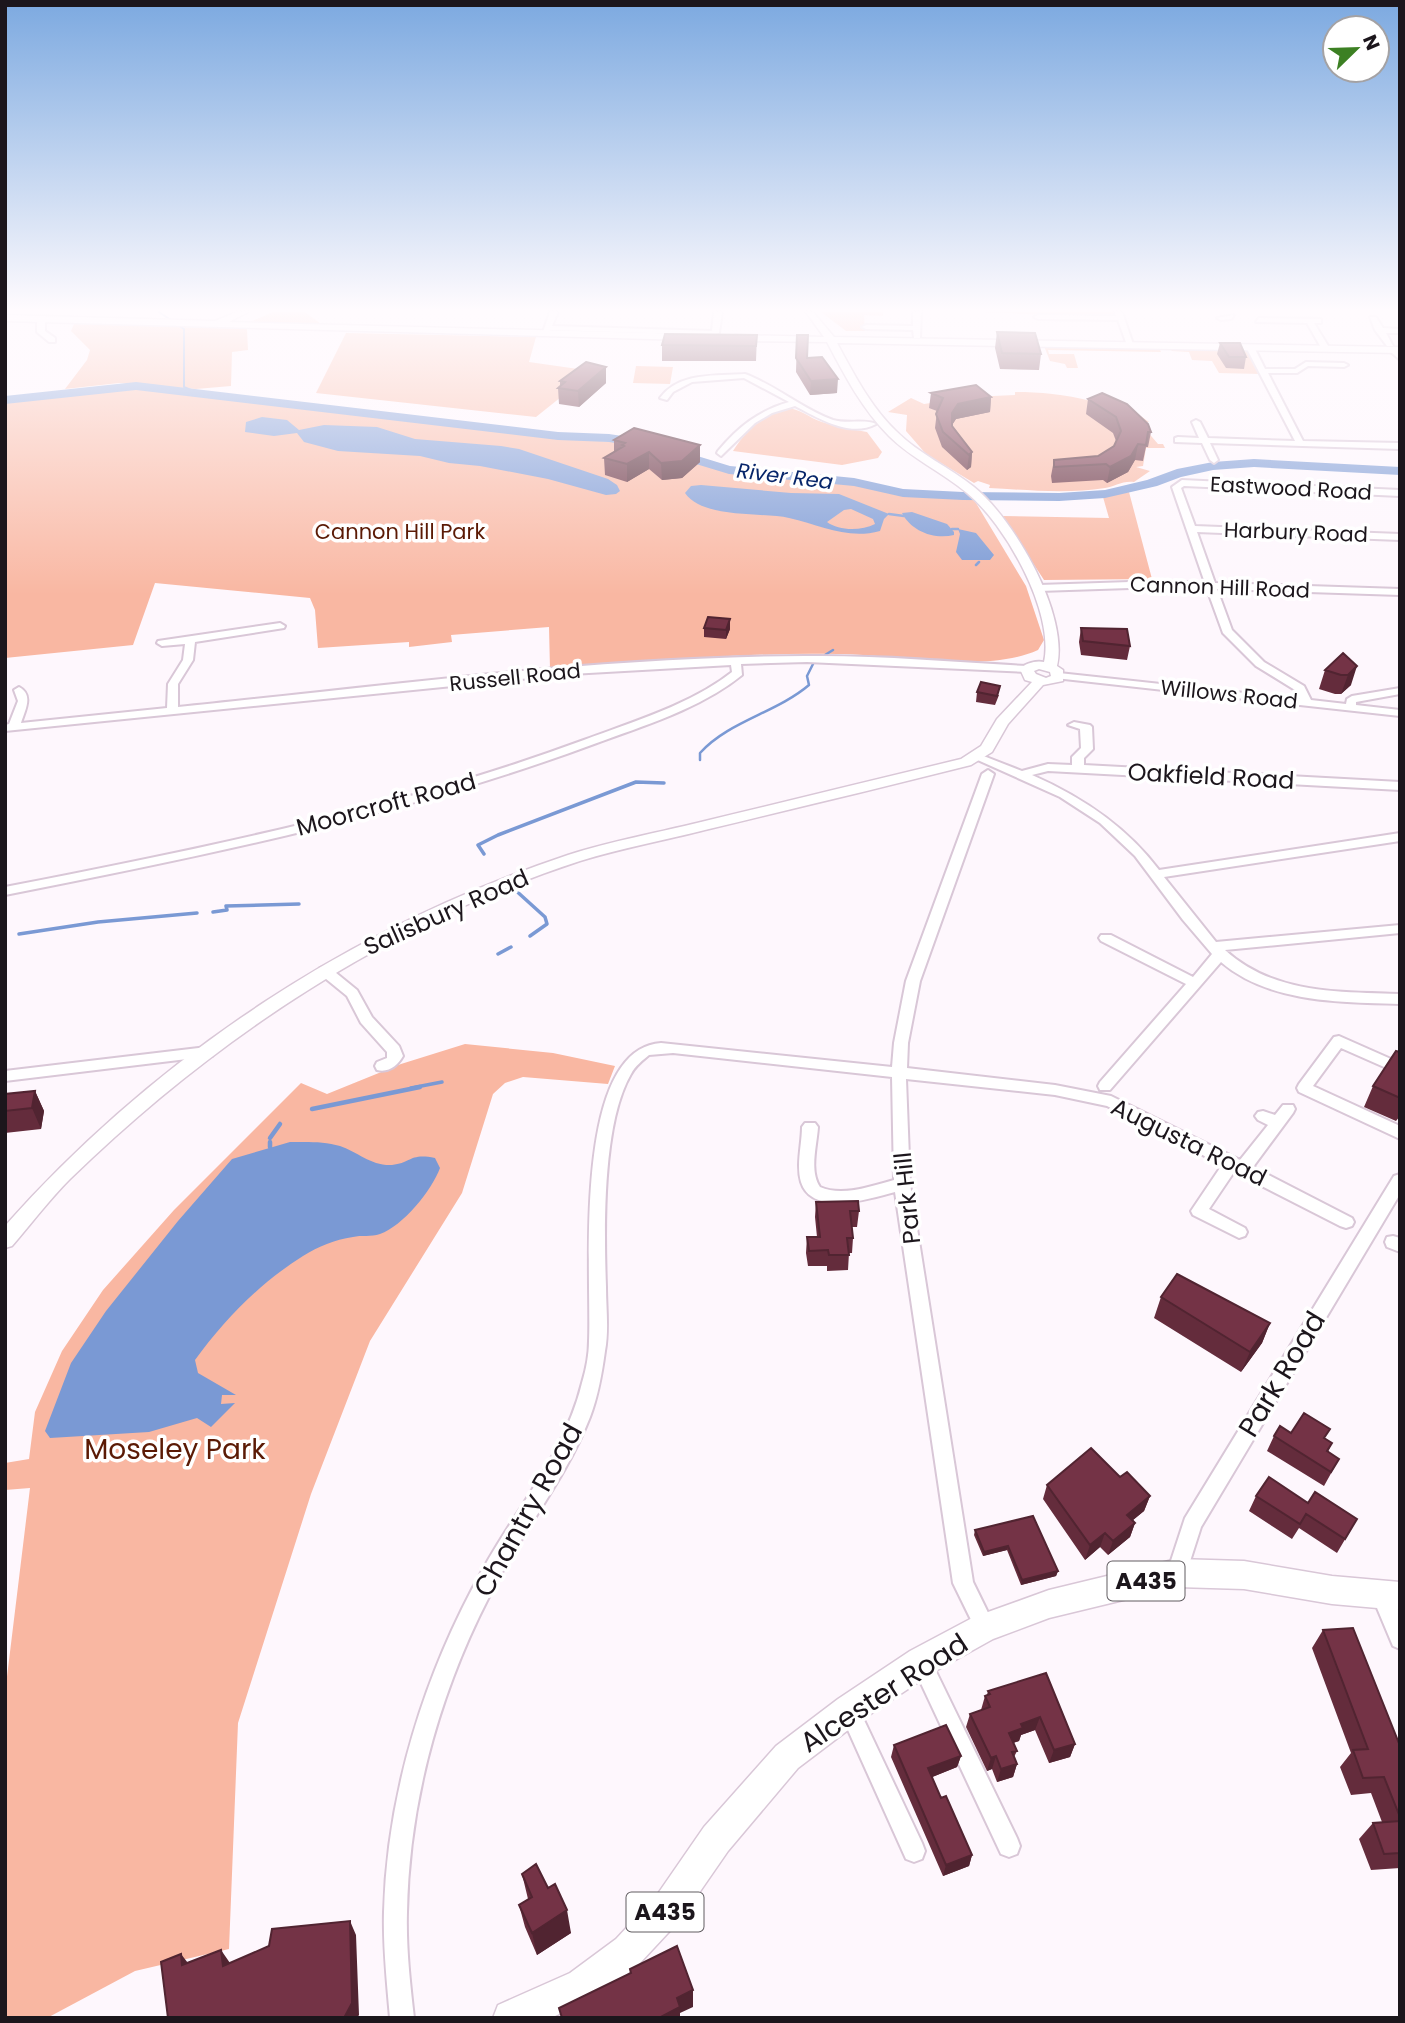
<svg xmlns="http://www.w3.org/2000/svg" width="1405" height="2023" viewBox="0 0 1405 2023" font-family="Poppins,sans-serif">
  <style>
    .green { fill: #f9b7a2 }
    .water { fill: #7a99d4; fill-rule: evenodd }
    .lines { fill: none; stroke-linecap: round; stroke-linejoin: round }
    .stream-far3 { stroke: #7a99d4; stroke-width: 2 }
    .stream-far2 { stroke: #7a99d4; stroke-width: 2.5 }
    .stream-far1 { stroke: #7a99d4; stroke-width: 3.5 }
    .stream { stroke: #7a99d4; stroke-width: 4.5 }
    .river { fill: #7a99d4; fill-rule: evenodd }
    .minor-casing { stroke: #d9c7d7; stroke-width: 4 }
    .major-casing { stroke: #d9c7d7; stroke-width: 3 }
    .highway-casing { stroke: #d9c7d7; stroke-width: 3 }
    .minor { fill: #fff; fill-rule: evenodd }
    .major { fill: #fff; fill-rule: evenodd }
    .highway { fill: #fff; fill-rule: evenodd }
    .wall { fill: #642c3c }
    .shaded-wall { fill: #512431 }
    .building { fill: #743346; stroke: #512431; stroke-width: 2 }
    .labels { text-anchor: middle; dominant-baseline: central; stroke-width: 7; stroke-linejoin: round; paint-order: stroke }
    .far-water-label { font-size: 21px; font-style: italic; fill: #07266a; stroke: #fff }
    .far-street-label { font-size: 21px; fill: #1c161c; stroke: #fff }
    .far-park-label { font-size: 21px; fill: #5b1a05; stroke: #fff }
    .shield { fill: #fff; stroke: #605c60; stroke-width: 2 }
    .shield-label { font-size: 23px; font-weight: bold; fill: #1c161c }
    .street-label { font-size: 24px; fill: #1c161c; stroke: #fff }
    .near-street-label { font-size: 28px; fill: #1c161c; stroke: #fff }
    .near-park-label { font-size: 28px; fill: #5b1a05; stroke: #fff }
  </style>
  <rect width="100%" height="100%" fill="#fef7fd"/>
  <!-- green -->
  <path class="green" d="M273 312H305L321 324H251L250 322Z
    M821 312H883V316L864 315 865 331H846Z
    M983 312H1114L1117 318Z
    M74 324 247 329 248 350 232 352 231 386 196 389 119 383 65 389 87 360 90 350 71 331Z
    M346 333 536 337 529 362 585 370 561 397 536 417 316 393Z
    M1044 346 1159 348 1161 352 1048 350 1049 354H1074L1078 368H1067L1065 364 1050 361Z
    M1170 349 1247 351 1261 374 1219 373 1212 361 1192 360 1189 352 1172 351Z
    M636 366 673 367 670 384 633 383Z
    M99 388 136 389 558 438 640 444 704 465 737 473 851 483 904 494 973 498 1026 586 1044 640 1038 650C986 674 895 654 837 654 742 652 645 662 550 669L549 627 451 635 452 642 409 647V642L318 648 315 610 310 598 155 583 133 645 5 658V396L16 400Z
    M1015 392C1038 392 1065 394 1091 401 1107 406 1121 416 1138 414L1149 422 1140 423 1158 444H1163L1165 448H1146L1143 466 1136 467 1150 471 1134 482C1124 480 1113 487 1105 488 1067 494 1028 490 989 488L990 485 978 481 974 483 926 454 906 431 907 415 888 412 911 398 924 404 971 397 1015 395Z
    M786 408C800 408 809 418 822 422 837 427 852 429 867 432L882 452 878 458 842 465 733 451C747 429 761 418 786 408Z
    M1129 492 1152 579 1044 580 1002 516 1109 518 1103 497Z
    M465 1044 553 1053 615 1066 608 1084 523 1077 505 1083 493 1094 462 1193 370 1341 311 1494 238 1723 229 1949 135 1971 47 2018H5V1693L30 1488 5 1490V1463L29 1459 35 1412 62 1351 103 1290 174 1210 301 1083 327 1094 401 1064Z"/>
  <!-- water -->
  <path class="water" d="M262 417 287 420 299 430 324 425 377 427 415 439 501 446 519 449 608 479 617 485 620 491 616 494 606 495 548 479 480 466 449 463 420 456 338 451 304 442 297 433 274 436 245 432 246 422Z
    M701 485 791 493 839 494 889 514 884 519 880 531C847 540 821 525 789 518 762 512 703 519 685 493L691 486ZM851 509 873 519 875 524C861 531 839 531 827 522L844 510Z
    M912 512 947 524 954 532V535C934 540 911 531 902 513Z
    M958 529 976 533 994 555 990 560H962L956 552 960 534Z
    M290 1142C306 1142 324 1141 340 1146 358 1152 371 1166 392 1165 412 1163 409 1153 435 1158L440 1168C432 1190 403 1226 380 1234 371 1237 361 1235 353 1237 334 1240 319 1246 303 1256 260 1283 225 1319 195 1360L198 1373 236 1395H222L221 1404 235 1403 211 1427 197 1418 149 1432 50 1438 45 1431 71 1363 106 1311 178 1221 232 1159Z"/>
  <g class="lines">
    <!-- stream-far3 -->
    <path class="stream-far3" d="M159 312 184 329V387L200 394"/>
    <!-- stream-far2 -->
    <path class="stream-far2" d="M889 514 904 516
      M952 529H958
      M976 565 979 562
      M825 655 833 650
      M700 760V753C729 721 776 713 809 685L807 676 813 664"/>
    <!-- stream-far1 -->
    <path class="stream-far1" d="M484 854 478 845 498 835 636 782 664 783
      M513 888 545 917 547 924 530 936
      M213 912 227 910 226 906 299 904
      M19 934 98 922 197 913
      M498 954 511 947
      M411 1088 442 1082"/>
    <!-- stream -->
    <path class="stream" d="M312 1109 420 1087
      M270 1138 280 1124
      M270 1142V1147"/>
    <!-- river -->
    <path class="river" d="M136 382 558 432 609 434 642 439 730 466 854 478 903 489 963 492 1059 493 1105 490 1147 480 1177 469 1213 462 1254 459 1400 467V475L1254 467 1213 470 1181 477 1157 486 1105 498 1059 501 963 500 903 497 854 486 729 474 640 447 609 442 558 440 136 390 5 404V396Z"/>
    <!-- minor casing -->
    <g class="minor-casing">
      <path id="minor" d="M550 312H558L552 326 712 331 714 312H722L719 333 715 335 550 330 548 335H542Z
        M913 312H921L920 338H914L913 330 866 329 862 327 866 325 913 326Z
        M1115 312H1122L1134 347 1127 345 1118 320 1038 319 1034 317 1038 315 1116 316Z
        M1234 315 1231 319 1221 320 1217 318Z
        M42 317 49 319 45 323V331L55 338V342H49L37 332V322Z
        M1370 317H1376L1383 328 1400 329V333H1386L1393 346H1387L1375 330Z
        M1259 318 1321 319V323H1314L1330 349 1323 351 1307 323 1256 322Z
        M1250 345 1254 347 1265 369H1295L1306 362 1344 363 1348 365 1344 367 1308 366 1297 373H1268L1303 441 1400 443V449L1210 443 1218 460 1214 463 1210 460 1202 443 1175 442V438L1178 437 1199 438 1192 422 1196 420 1200 422 1208 438 1295 441 1246 347Z
        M1391 348H1397L1400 353V360L1391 352Z
        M745 374C775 385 804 410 833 420 846 424 867 419 876 424 850 438 818 418 795 406L772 413 755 423 721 456 717 453 718 451C738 427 758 411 789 402L744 378 692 382 673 392 667 400 660 398C679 372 716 376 745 374Z
        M1182 480 1400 490V496L1184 486 1181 488 1195 526 1400 534V540L1197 532 1215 583 1400 589V595L1217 589 1232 630 1264 662 1304 686 1311 700 1346 704 1347 699 1352 696 1400 688V694L1356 702V705L1400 710V716L1055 678V674L1059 673 1300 699 1295 690 1256 666 1223 633 1207 589 1160 587 1039 591 1034 588 1039 585 1160 581 1205 583 1172 487Z
        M280 623 285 626 284 628 195 642 193 660 178 684V707C386 686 595 657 805 656 879 655 953 662 1027 666L1032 669 1027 672 807 662 741 664 742 675C700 709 643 726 594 744 403 815 204 856 5 895V887C201 849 397 809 584 740 632 722 692 704 732 672L731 665 571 674 5 731V725L9 724 18 701 14 690 19 687C34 695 25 710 21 723L167 708 168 684 183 660 185 644 162 646 157 643 158 641Z
        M1074 722 1090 725 1092 727 1093 749 1084 758V765L1400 782V790L1048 771 1032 775C1082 797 1126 826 1159 870L1400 833V841L1164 877 1216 942 1400 925V933L1225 950C1273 994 1339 992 1400 994V1004C1340 1002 1269 1003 1221 962L1110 1090H1100L1098 1086 1100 1082 1186 984 1101 941 1099 938 1101 935H1111L1193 977 1212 954 1183 920 1135 856 1100 823 1060 797 971 757 977 754 981 755 1022 771 1048 764 1072 765V757L1081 748 1080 729 1068 725Z
        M988 770 994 774 920 981 908 1043 907 1068 1055 1085 1111 1096 1240 1160 1268 1125 1258 1120 1255 1116 1258 1112 1263 1111 1275 1115 1283 1105H1293L1295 1109 1293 1113 1253 1167 1352 1218 1354 1222 1352 1226 1346 1228 1340 1226 1234 1172 1209 1209 1245 1228 1247 1232 1245 1236 1239 1238 1193 1215 1191 1211 1222 1165 1107 1106 1055 1095 906 1079 910 1184 973 1582 995 1627 992 1634 985 1637 978 1634 953 1583 895 1192C870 1199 812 1217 801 1182 796 1165 802 1144 802 1127L805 1123H815L818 1127C817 1145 809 1171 820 1187 842 1197 872 1186 894 1180L892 1077 673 1053 649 1055C643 1060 635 1066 631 1074 602 1123 604 1230 606 1287 606 1308 609 1330 605 1351 602 1373 598 1396 590 1417 567 1476 528 1524 499 1578 443 1680 409 1796 407 1912 406 1948 410 1983 414 2018H390C387 1983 383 1947 384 1912 387 1793 425 1672 483 1569 517 1507 565 1453 582 1383 586 1370 589 1354 589 1341 592 1278 571 1049 661 1043L892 1067 894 1043 906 981 982 774Z
        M325 966 330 968 357 990 372 1017 399 1046 403 1056C398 1065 389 1073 377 1070L375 1066 377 1062 387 1058V1052L361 1023 347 996 320 974 318 971 320 968Z
        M1339 1036 1400 1063V1074L1341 1048 1313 1086 1400 1126V1139L1299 1092 1297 1088 1299 1084 1334 1037Z
        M207 1047 212 1048 214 1052 212 1056 5 1081V1071Z
        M1400 1174V1194L1201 1527 1184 1580 1177 1582 1170 1580 1167 1573 1185 1518 1394 1176Z
        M1393 1236 1400 1238V1252L1387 1247 1385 1242 1387 1237Z
        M1382 1587 1389 1589 1400 1615V1649L1393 1646 1372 1596 1375 1589Z
        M921 1652 928 1655 1017 1838 1020 1846 1017 1854 1009 1857 1001 1854 911 1662 914 1655Z
        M849 1700 856 1703 922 1843 925 1851 922 1859 914 1862 906 1859 839 1710 842 1703Z"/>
    </g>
    <!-- major casing -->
    <g class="major-casing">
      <path id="major" d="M237 312H248L229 322 686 334 691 337 686 340 5 321V315L215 321Z
        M806 312H813L834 337 1400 347V353L837 343C854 374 870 406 896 431 919 454 949 467 974 487 1014 519 1069 614 1057 666L1063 670V681L1043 685 1008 724 992 752 971 765C884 787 796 808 709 829 666 840 622 848 580 861 387 924 215 1038 70 1179 49 1200 31 1224 12 1246L5 1248V1226C157 1055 352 927 568 855 611 841 657 833 701 822 788 801 874 780 961 759L981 746 997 719 1032 682 1025 680 1020 669C1025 663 1037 660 1044 662 1055 612 1005 524 967 493 942 472 912 459 889 436 862 409 845 376 827 342L735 341 730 338 735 335 824 337ZM1039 669 1050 672 1051 676 1046 678 1036 674 1034 671Z"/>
    </g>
    <!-- highway casing -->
    <g class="highway-casing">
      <path id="highway" d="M1177 1559 1244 1561 1332 1576 1400 1582V1610L1332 1604 1244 1589 1177 1587 1049 1618 993 1639 932 1673 860 1721 798 1768 728 1851 681 1919 640 1963 619 1981 594 1997 551 2018H493L498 2005 570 1973 616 1939 657 1895 704 1827 776 1746 838 1699 910 1651 974 1617 1049 1590Z"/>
    </g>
    <!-- minor -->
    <use href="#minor" class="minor"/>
    <!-- major -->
    <use href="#major" class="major"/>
    <!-- highway -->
    <use href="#highway" class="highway"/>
  </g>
  <!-- wall -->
  <path class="wall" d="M997 332 1041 354 1039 370 1000 369 995 348Z
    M757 335 756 361H662V345Z
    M797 335 807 358 837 393 810 395 796 372Z
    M1220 343 1246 357 1244 369 1226 368 1217 354Z
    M606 367V383L579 407 559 404 558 388 560 386V381Z
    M931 393 991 397 990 412 956 419 952 425 972 452 971 467 967 470 942 447 935 428 937 411 929 408Z
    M1088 399 1151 432 1148 447H1146L1143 461 1135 460 1128 472 1107 483 1103 480 1052 483 1051 476 1054 460 1098 456 1114 446 1116 441 1113 433 1086 414Z
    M614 440 700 445V462L682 478 662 480 649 469 627 482 605 475 604 458 614 452Z
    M730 619V629L726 639 704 637V628Z
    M1081 628 1130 646 1127 660 1081 655 1079 642Z
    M1343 653 1351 685 1341 694H1335L1319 689 1325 670Z
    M977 692 999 695 995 705 976 702Z
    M1400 1052V1116L1396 1121 1364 1107 1373 1086Z
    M35 1091 44 1111 41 1129 5 1133V1094Z
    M816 1202 859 1211 857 1227H852L853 1238 852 1253H849L848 1270 827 1271V1266H808L806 1253 807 1237H817L815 1217Z
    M1161 1297 1270 1323 1262 1343 1241 1372 1154 1318Z
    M1291 1433 1324 1439 1332 1443 1328 1452 1339 1459 1324 1486 1267 1451 1274 1436Z
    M1120 1477 1150 1496 1144 1511 1133 1520 1135 1523 1130 1537 1108 1555 1100 1547 1085 1560 1043 1499 1047 1485Z
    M1256 1496 1308 1503 1357 1519 1337 1553 1299 1528 1292 1539 1249 1511Z
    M975 1530 1058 1571 1056 1576 1021 1585 1007 1550 983 1556 974 1535Z
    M1323 1630 1400 1746V1868L1371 1870 1359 1839 1373 1823 1382 1822 1371 1793 1351 1795 1340 1767 1351 1753 1312 1648Z
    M1046 1673 1075 1744 1070 1757 1049 1763 1035 1730 1021 1735 1019 1741 1013 1743 1017 1751 1014 1757 1017 1764 1013 1777 997 1782 992 1769 987 1771 966 1727 970 1714 981 1710 985 1696 987 1695 988 1691Z
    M894 1745 961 1756 957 1767 932 1777 941 1798 972 1855 969 1866 943 1876 891 1757Z
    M522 1874 548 1888 571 1933 537 1955 525 1927 519 1905 528 1899Z"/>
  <!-- shaded-wall -->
  <path class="shaded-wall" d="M606 367V383L579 407 578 391Z
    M838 379 837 393 810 395 811 381Z
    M991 397 990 412 956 419 950 428 952 413 958 404Z
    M1138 444 1135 460 1128 472 1107 483 1110 467Z
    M700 445V462L682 478 662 480 661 463Z
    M649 452V469L627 482V464Z
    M972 452 971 467 967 470 969 455Z
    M730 619V629L726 639V630Z
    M1357 666 1351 685 1341 694 1348 675Z
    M35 1091 44 1111 41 1129 32 1108Z
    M1270 1323 1262 1343 1241 1372 1250 1352Z
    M1150 1496 1144 1511 1122 1529 1127 1515Z
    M1135 1523 1130 1537 1108 1555 1113 1541Z
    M1105 1533 1100 1547 1085 1560 1090 1545Z
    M1008 1546 1007 1550 983 1556 984 1552Z
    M1058 1571 1056 1576 1021 1585 1022 1580Z
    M1040 1717 1035 1730 1021 1735 1019 1741 1004 1746 1009 1733 1021 1724Z
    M1075 1744 1070 1757 1049 1763 1054 1750Z
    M961 1756 957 1767 925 1780 928 1768Z
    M996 1756 992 1769 987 1771 991 1758Z
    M1017 1764 1013 1777 997 1782 1001 1769Z
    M972 1855 969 1866 943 1876 946 1865Z
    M567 1910 571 1933 537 1955 532 1933Z
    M350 1921 356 1935 359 2015 357 2018H344Z
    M221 1950 230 1963 223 1966Z
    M181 1954 191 1967 182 1965Z
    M693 1990V2007L680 2013V2018H658L677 1998Z"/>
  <!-- building -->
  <path class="building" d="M997 332 1035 333 1041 354 1002 353Z
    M665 334 757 335 756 346 662 345Z
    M797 335H808L807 358 822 357 838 379 811 381 796 358Z
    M1220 343H1240L1246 357H1229Z
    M586 362 606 367 578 391 558 388 565 382 560 381Z
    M976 385 991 397 958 404 952 413V426L972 452 969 455 943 432 936 414 943 398 931 393Z
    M1102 393 1127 404 1148 424 1151 432H1148L1146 445 1138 444 1131 456 1110 467 1106 464 1054 467V460L1098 456 1114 446 1121 431 1116 417 1088 399Z
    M634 428 700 445 682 461 661 463 649 452 627 464 604 458 624 446 622 445 625 443 614 440Z
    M708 617 730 619 726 630 704 628Z
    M1081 628 1127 629 1130 646 1083 641Z
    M1343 653 1357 666 1348 675H1341L1325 670Z
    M981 682 1000 686 997 696 977 692Z
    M1396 1051 1400 1052V1098L1373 1086Z
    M35 1091 32 1108 5 1111V1094Z
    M858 1201 859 1211H850L853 1238H847L849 1255H829L828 1250 809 1251 807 1237H820L816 1202Z
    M1177 1274 1270 1323 1250 1352 1161 1297Z
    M1304 1413 1330 1429 1324 1438 1332 1443 1327 1451 1339 1459 1331 1472 1274 1436 1280 1426 1291 1433Z
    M1091 1448 1120 1477 1127 1472 1150 1496 1127 1515 1135 1523 1113 1541 1105 1533 1090 1545 1047 1485Z
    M1269 1477 1308 1503 1315 1492 1357 1519 1345 1539 1306 1514 1300 1524 1256 1496Z
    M1033 1516 1058 1571 1022 1580 1008 1546 984 1552 975 1530Z
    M1353 1628 1400 1746V1817L1384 1777 1363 1778 1353 1750 1368 1749 1323 1630Z
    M1046 1673 1075 1744 1054 1750 1040 1717 1021 1724 1023 1728 1009 1733 1017 1751 1012 1752 1017 1764 1001 1769 996 1756 991 1758 970 1714 990 1707 985 1696 990 1694 988 1691Z
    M946 1725 961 1756 928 1768 941 1798 946 1796 972 1855 946 1865 894 1745Z
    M1400 1821V1853L1384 1854 1373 1823Z
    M536 1864 548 1888 555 1884 567 1910 532 1933 519 1905 532 1897 522 1874Z
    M350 1921 352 2003 344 2018H168L161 1962 181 1954 182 1965 221 1950 223 1966 269 1946 272 1929Z
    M677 1946 693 1990 677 1998 680 2007 659 2018H562L559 2008 631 1973 630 1969Z"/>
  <!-- sky -->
  <linearGradient id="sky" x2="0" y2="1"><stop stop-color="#7ca9e0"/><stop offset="0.52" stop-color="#fffbfe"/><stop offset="1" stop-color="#fffbfe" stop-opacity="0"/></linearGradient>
  <rect width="1405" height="595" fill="url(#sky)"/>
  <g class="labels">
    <!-- far-water labels -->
    <g class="far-water-label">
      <text transform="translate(785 476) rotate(7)">River Rea</text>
    </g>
    <!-- far-street labels -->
    <g class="far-street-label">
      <text transform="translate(1291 488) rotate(3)">Eastwood Road</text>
      <text transform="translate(1296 532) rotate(2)">Harbury Road</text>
      <text transform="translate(1220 587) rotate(2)">Cannon Hill Road</text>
      <text transform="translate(515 677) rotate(-6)">Russell Road</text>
      <text transform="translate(1229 694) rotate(6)">Willows Road</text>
    </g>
    <!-- far-park labels -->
    <g class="far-park-label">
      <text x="400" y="531">Cannon Hill Park</text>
    </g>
    <!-- shield labels -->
    <g class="shield">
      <rect x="1107.5" y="1561.5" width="77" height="39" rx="5"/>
      <rect x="626.5" y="1892.5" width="77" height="39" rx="5"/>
    </g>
    <g class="shield-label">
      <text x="1146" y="1581">A435</text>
      <text x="665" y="1912">A435</text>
    </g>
    <!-- street labels -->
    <g class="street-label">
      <text transform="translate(1211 776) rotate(3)">Oakfield Road</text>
      <text transform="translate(386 804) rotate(-15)">Moorcroft Road</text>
      <text transform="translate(446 912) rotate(-24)">Salisbury Road</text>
      <text transform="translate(1189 1142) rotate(26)">Augusta Road</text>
      <text transform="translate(907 1198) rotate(-96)">Park Hill</text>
    </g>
    <!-- near-street labels -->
    <g class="near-street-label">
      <text transform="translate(1282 1374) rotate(-59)">Park Road</text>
      <text transform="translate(528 1510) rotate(-61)">Chantry Road</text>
      <text transform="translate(884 1693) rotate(-33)">Alcester Road</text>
    </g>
    <!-- near-park labels -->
    <g class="near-park-label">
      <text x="175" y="1449">Moseley Park</text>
    </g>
  </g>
  <!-- border -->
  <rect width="1405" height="2023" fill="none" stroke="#1c161c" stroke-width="14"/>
  <!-- north arrow -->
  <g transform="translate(1356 49) rotate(67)"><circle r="33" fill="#ffffff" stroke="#a4a2a4" stroke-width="2"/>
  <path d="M0-5L12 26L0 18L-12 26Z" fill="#3c8023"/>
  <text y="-10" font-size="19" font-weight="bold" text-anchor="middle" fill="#1c161c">N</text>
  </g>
</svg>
